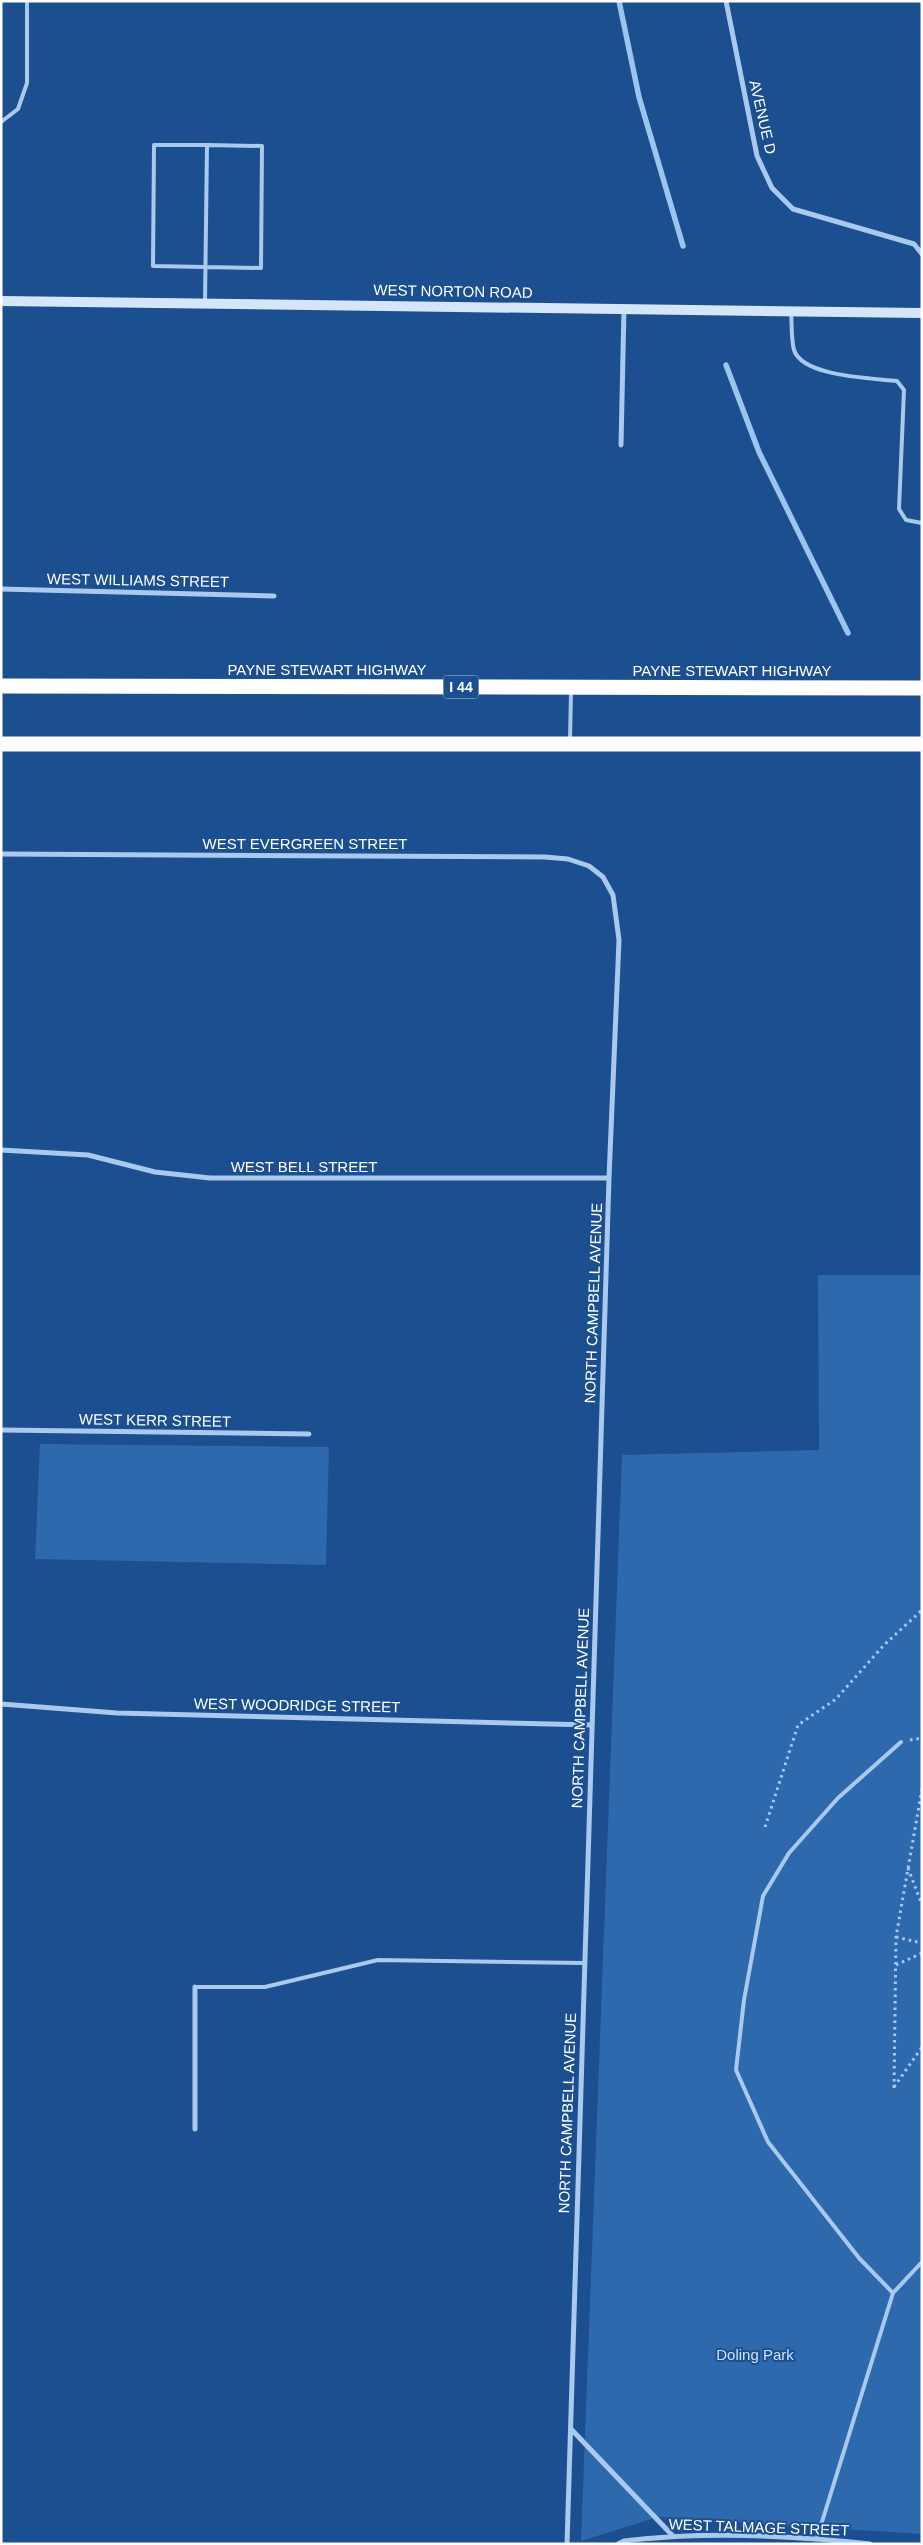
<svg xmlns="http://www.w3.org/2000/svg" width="923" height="2545" viewBox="0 0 923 2545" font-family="Arial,sans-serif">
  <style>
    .green { fill: #2e69ad }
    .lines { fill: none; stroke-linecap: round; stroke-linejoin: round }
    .stream { stroke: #9cc4f0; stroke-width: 5.5 }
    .path { stroke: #a9c9ee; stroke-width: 3; stroke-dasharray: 2.5 4; stroke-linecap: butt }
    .service { stroke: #a9c9ee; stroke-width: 4 }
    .minor { stroke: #a9c9ee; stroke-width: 5 }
    .secondary { stroke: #d6e6fa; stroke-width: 10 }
    .motorway { stroke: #fff; stroke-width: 15 }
    .labels { text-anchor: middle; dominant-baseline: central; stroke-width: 4; stroke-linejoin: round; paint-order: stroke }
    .shield { fill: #1b4f8f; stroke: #bbcadd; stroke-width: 1 }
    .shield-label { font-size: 14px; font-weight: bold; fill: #fff }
    .street-label { font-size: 15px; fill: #fff; stroke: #1b4f8f }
    .park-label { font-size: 15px; fill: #cfe3fa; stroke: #1b4f8f }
  </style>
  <rect width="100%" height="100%" fill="#1b4f8f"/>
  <!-- green -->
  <path class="green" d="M818 1275H922V2534L658 2517 581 2541 622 1455 819 1450Z
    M40 1444 329 1447 326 1565 35 1559Z"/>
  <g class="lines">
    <!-- stream -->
    <path class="stream" d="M619 1 639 97 683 246
      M726 365 759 452 848 633"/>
    <!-- path -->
    <path class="path" d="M910 1740 922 1738
      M765 1827 798 1725 836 1699 884 1645 922 1610
      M908 1868 922 1905
      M896 1937 922 1943
      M896 1965 922 1953
      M894 2087 922 2047
      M894 2088 896 1937 922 1789"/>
    <!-- service -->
    <path class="service" d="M1 122 18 109 27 83V1
      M205 303 207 145H154L153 266 261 268 262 146 207 145
      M791 311C792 323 791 339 794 350 803 377 872 378 897 381L904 390 899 509 906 520 922 523
      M570 740 571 692
      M195 1987H265L378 1960 584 1963
      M893 2293 859 2258 768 2142 736 2070 744 2000 763 1896 789 1853 838 1798 901 1742
      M817 2538 893 2293 922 2262"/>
    <!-- minor -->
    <path class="minor" d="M726 1 757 156 772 188 793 209 914 244 922 254
      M621 445 624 308
      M1 589 274 596
      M1 854 545 857 568 859 589 866 603 877 613 895 619 940 609 1178 567 2544
      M1 1150 88 1155 155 1172 210 1178H609
      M1 1430 309 1434
      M1 1704 117 1713 592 1725
      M195 1987V2129
      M571 2429 672 2535
      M618 2544 624 2541C705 2531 789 2535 870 2544"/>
    <!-- secondary -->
    <path class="secondary" d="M1 301 922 313"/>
    <!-- motorway -->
    <path class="motorway" d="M1 686 922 688
      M1 744H922"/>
  </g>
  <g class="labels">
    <!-- shield labels -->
    <rect class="shield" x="443.5" y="675.5" width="35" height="23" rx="4"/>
    <g class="shield-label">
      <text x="461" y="687">I 44</text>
    </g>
    <!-- street labels -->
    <g class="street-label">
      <text transform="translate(763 117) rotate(77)">AVENUE D</text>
      <text transform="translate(453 291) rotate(1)">WEST NORTON ROAD</text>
      <text transform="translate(138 580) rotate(1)">WEST WILLIAMS STREET</text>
      <text x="327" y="669">PAYNE STEWART HIGHWAY</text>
      <text x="732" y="670">PAYNE STEWART HIGHWAY</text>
      <text x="305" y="843">WEST EVERGREEN STREET</text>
      <text x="304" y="1166">WEST BELL STREET</text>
      <text transform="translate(593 1303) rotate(-88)">NORTH CAMPBELL AVENUE</text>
      <text transform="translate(155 1420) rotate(1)">WEST KERR STREET</text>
      <text transform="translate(297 1705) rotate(1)">WEST WOODRIDGE STREET</text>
      <text transform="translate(580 1708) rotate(-88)">NORTH CAMPBELL AVENUE</text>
      <text transform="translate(567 2113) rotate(-88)">NORTH CAMPBELL AVENUE</text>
      <text transform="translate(759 2527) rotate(2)">WEST TALMAGE STREET</text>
    </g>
    <!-- park labels -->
    <g class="park-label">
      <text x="755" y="2354">Doling Park</text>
    </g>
  </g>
  <!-- border -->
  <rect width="923" height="2545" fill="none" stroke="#ffffff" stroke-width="5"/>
</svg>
